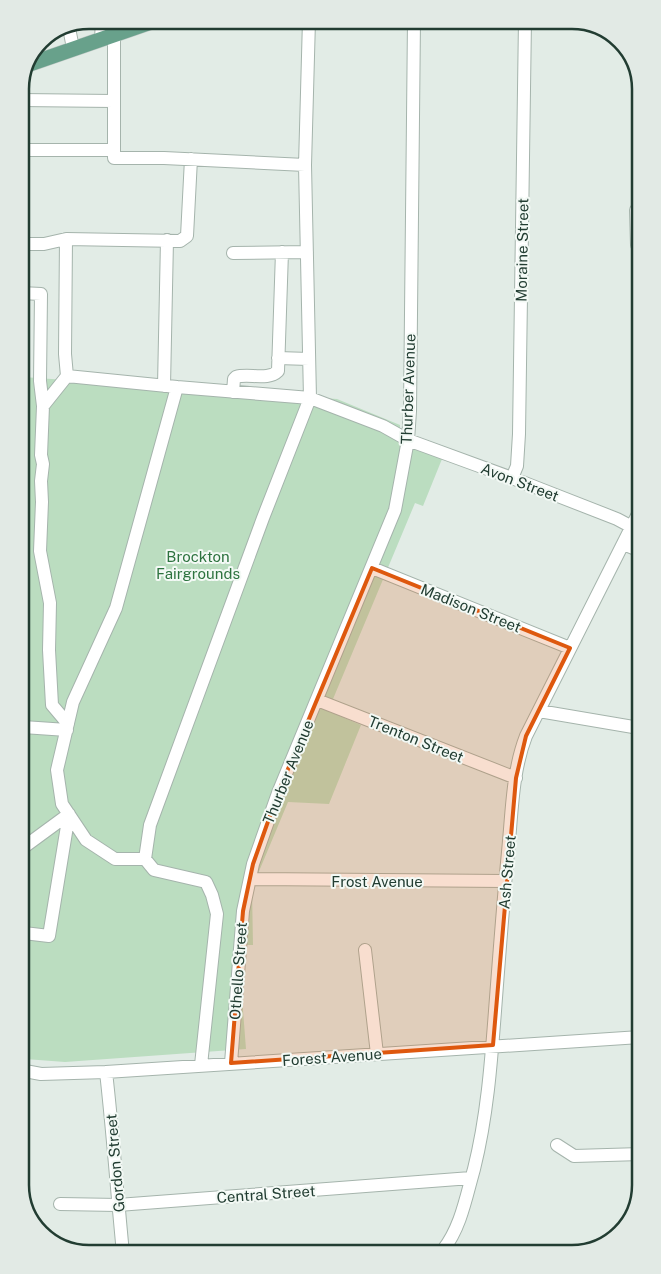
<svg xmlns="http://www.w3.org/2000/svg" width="661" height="1274" viewBox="0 0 661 1274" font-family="'Public Sans',sans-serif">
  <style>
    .green { fill: #bbddc0 }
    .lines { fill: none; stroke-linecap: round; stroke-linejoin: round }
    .minor-casing { stroke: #a5b4ac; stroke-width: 14 }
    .major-casing { stroke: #c1c9c6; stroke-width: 16 }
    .minor { stroke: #fff; stroke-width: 12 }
    .major { stroke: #68a18b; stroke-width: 15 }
    .marked { fill: #de580e; fill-opacity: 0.2; stroke: #de580e; stroke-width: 4; stroke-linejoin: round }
    .labels { text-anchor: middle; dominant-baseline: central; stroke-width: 4; stroke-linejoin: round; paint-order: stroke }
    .street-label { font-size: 15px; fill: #223d32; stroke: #f3f9f5 }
    .park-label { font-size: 15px; fill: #2d733f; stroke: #f3f9f5 }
    .rim { fill: none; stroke: #223d32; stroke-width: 2.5 }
  </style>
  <rect width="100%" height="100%" fill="#e2ece6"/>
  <!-- green -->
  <path class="green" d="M23 377 337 399 400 425V442L442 459 423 506 415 503 328 711 361 725 329 804 288 802 252 888 253 945H238L246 1049 65 1062 25 1059Z"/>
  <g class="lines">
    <!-- minor casing -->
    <g class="minor-casing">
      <path id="minor" d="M69 28 73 48
        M114 34V158H164L305 165 310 398 383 426 408 440 512 478 617 519 632 527
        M101 39 102 20
        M20 100 114 101
        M20 150H114
        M305 165 309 20
        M636 210 637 245
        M21 244H44L66 239
        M233 253 307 252
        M21 293 41 294 40 381 43 406
        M278 358 309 359
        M67 376 43 406 41 455 43 464 41 481 42 502 40 551 50 603 49 650 52 705 68 724
        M164 386 167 240
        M177 387 67 376 65 354 66 239 180 241 187 236 191 159
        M233 392 234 379 236 377C248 373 268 381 278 371L282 252
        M512 478 517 466 519 434 525 20
        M623 544 638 550
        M372 568 570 648
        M317 700 516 778
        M539 711 639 728
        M23 727 67 730
        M24 847 69 814
        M145 859 150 825 263 518 310 398 177 387 116 608 73 702 57 770 62 804 86 840 115 859H145L154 870 206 882 212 895 217 914 201 1065
        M250 879 505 881
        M24 933 49 936 69 814
        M365 950 377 1054
        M231 1063 243 911 253 864 278 793 395 510 408 440 410 411 414 20
        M25 1071 41 1074 106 1072 640 1037
        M106 1072C113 1133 117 1193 123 1253
        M557 1145 574 1156 641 1154
        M60 1204 118 1205 471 1178
        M443 1250C461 1227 466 1197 474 1169 487 1117 491 1064 495 1011 499 958 503 905 508 852 512 813 512 772 526 736L638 514"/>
    </g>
    <!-- major casing -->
    <g class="major-casing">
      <path id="major" d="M30 64 157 20"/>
    </g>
    <!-- minor -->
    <use href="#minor" class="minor"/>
    <!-- major -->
    <use href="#major" class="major"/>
  </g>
  <!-- marked area -->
  <path class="marked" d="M372 568 570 648 526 736 516 778 493 1045 231 1063 243 911 253 864 278 793Z"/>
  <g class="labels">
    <!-- street labels -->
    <g class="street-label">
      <text transform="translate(522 250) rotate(-89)">Moraine Street</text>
      <text transform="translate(408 389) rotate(-88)">Thurber Avenue</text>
      <text transform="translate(520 482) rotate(21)">Avon Street</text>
      <text transform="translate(471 608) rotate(22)">Madison Street</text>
      <text transform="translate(416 739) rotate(22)">Trenton Street</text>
      <text transform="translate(288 772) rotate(-68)">Thurber Avenue</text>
      <text transform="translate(507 872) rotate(-85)">Ash Street</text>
      <text x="377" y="881">Frost Avenue</text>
      <text transform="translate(238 971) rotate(-86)">Othello Street</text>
      <text transform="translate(332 1057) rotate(-4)">Forest Avenue</text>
      <text transform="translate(115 1163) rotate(-95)">Gordon Street</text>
      <text transform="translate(266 1194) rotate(-4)">Central Street</text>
    </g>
    <!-- park labels -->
    <g class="park-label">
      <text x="198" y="556">Brockton<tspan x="198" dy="17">Fairgrounds</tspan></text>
    </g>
  </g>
  <!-- crop -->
  <path d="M0 0H661V1274H0ZM89 29H572A60 60 0 0 1 632 89V1185A60 60 0 0 1 572 1245H89A60 60 0 0 1 29 1185V89A60 60 0 0 1 89 29Z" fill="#e2eae5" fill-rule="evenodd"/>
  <path class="rim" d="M89 29H572A60 60 0 0 1 632 89V1185A60 60 0 0 1 572 1245H89A60 60 0 0 1 29 1185V89A60 60 0 0 1 89 29Z"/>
</svg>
